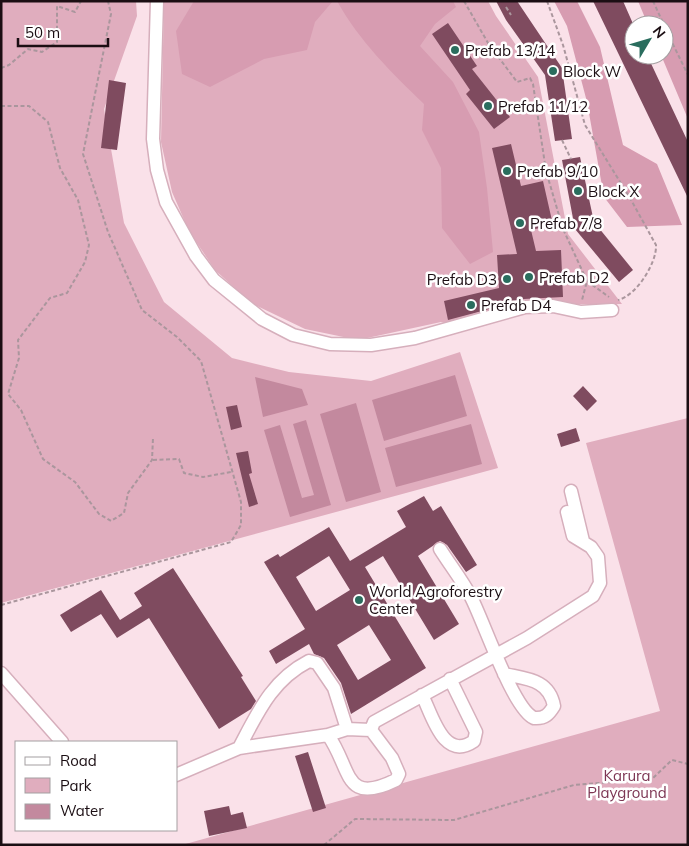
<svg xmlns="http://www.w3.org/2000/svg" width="689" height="846" viewBox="0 0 689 846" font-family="Mulish,sans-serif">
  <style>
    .green { fill: #e0adbe }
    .forest { fill: #d79cb1 }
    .water { fill: #c3899e }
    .building { fill: #7f4b5f; fill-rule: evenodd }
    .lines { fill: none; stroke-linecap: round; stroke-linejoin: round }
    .minor-casing { stroke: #d6afbc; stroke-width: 15 }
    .path { stroke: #aa969d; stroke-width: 2; stroke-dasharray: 4 2.5; stroke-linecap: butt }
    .minor { stroke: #fff; stroke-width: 12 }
    .poi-dot { fill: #2a6d5e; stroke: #fff; stroke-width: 2 }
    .labels { text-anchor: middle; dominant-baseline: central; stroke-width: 5; stroke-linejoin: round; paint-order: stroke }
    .poi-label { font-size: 15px; fill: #1b0e13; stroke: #fff; text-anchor: start }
    .park-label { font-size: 15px; fill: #7d3654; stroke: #fff }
  </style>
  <rect width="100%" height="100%" fill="#fae1e9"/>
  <!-- green -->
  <path class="green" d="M1 1H136L137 16 104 109 124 223 164 302 232 358 289 372 371 381 460 352 498 468 1 603Z
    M164 1H488L496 16 538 77 568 234 622 304H553L453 325 441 322 358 340 305 329 251 303 215 270 189 231 172 192 161 142Z
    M688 418V845H182L660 711 586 443Z"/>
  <!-- forest -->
  <path class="forest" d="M194 1H333L315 22 307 50 264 59 210 87 182 74 176 31Z
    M337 1H453L456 7 435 24 420 46 453 82 479 132 487 188 493 252 470 264 442 228 441 168 422 130 424 104C391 72 360 42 337 1Z
    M554 1H577L600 47 623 145 657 164 682 225 627 227 604 197 587 102 567 26Z
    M638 1H686L688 4V119L661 55H664V25H648Z"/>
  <!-- water -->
  <path class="water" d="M455 375 467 416 384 441 372 400Z
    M255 377 302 389 308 405 263 417Z
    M356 403 381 492 346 502 320 414Z
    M306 420 331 505 290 517 264 430 280 425 302 498 314 495 293 424Z
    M471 424 482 464 396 487 385 448Z"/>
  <!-- building -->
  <path class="building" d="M496 1H517L562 68 572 139 555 141 545 75 506 20Z
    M593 1H623L634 26V55H647L688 142V198Z
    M448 23 477 66 472 69 510 117 494 129 466 94 470 90 432 34Z
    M109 80 126 83 117 150 101 148Z
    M511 144 521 186 543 181 553 225 531 230 536 251 561 250 563 297 524 299 496 304 497 307 448 320 444 301 499 288 497 255 517 254 492 148Z
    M580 157 594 222 633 270 619 282 575 229 562 160Z
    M583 386 597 401 587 411 573 396Z
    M237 405 242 427 231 430 226 407Z
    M576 428 580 441 561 447 557 434Z
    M248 451 252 473 249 474 258 504 249 507 236 453Z
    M424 496 433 511 441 506 477 565 466 572 447 545 440 541 418 556 459 624 434 640 383 556 365 567 426 668 351 714 341 683 324 658 314 654 309 644 276 664 269 651 305 629 264 562 278 554 280 557 329 527 350 561 406 527 397 511ZM329 556 350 590 316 611 296 577ZM369 625 391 660 358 680 337 645Z
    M173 568 243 676 241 677 256 701 251 709 219 729 149 618 117 638 101 614 71 632 60 615 101 590 120 620 142 606 134 593Z
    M308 752 326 808 313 812 295 756Z
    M229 806 231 815 243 812 247 828 209 836 204 811Z"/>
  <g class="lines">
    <!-- minor casing -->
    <g class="minor-casing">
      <path id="minor" d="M157 1 153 139 157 170 166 202 196 256 214 280 262 319 293 335 330 344 371 345 415 338 525 307 553 306 581 312 612 310
        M571 491 583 541
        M440 549C450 565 462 580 471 597 484 622 513 709 534 718 545 719 549 714 554 706 549 679 526 679 504 674
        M1 673 62 742
        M422 695C432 714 443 762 474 741L476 732 450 679
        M328 735C352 769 343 806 396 780L399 774 392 758 371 730
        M239 748C258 712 272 680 309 661L317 663 334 688 347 729
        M176 775 239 748 328 735 347 729 371 730 374 722 527 638 593 596 600 583 598 557 591 547 573 536 567 512"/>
    </g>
    <!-- path -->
    <path class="path" d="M464 1 488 43 517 82 530 78 533 84 546 171 563 229 587 281 582 300
      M547 1 563 45 585 125 630 198 656 245C657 263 636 296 618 300
      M653 1 664 25
      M506 7 511 15
      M664 26 688 75
      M1 68 9 65 28 49 42 52 57 42V6L75 12 81 1
      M1 106H29L48 122 60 168 78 200 89 245 85 262 67 293 50 298 18 340 19 358 8 394 21 410 43 459 75 482 99 514 111 521 124 513 128 493 152 460 153 438
      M562 140 571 159
      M587 281 609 297
      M153 460 179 459 184 473 203 477 231 472
      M1 605 231 542 241 525V502L201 361 177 337 142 310 108 232 83 154 111 14 108 1
      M324 845 355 819 454 820 574 785 652 779 672 760 688 764"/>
    <!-- minor -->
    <use href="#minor" class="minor"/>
  </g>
  <!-- markers -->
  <g class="poi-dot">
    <circle cx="455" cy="50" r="5"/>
    <circle cx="553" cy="71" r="5"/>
    <circle cx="488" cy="106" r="5"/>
    <circle cx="507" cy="171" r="5"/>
    <circle cx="578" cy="191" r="5"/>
    <circle cx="520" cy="223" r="5"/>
    <circle cx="529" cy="277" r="5"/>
    <circle cx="507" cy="279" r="5"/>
    <circle cx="471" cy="305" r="5"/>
    <circle cx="359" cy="600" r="5"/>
  </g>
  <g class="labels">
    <!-- poi labels -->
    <g class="poi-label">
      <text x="465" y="50">Prefab 13/14</text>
      <text x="563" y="71">Block W</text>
      <text x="498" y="106">Prefab 11/12</text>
      <text x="517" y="171">Prefab 9/10</text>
      <text x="588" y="191">Block X</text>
      <text x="530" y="223">Prefab 7/8</text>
      <text x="539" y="277">Prefab D2</text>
      <text x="497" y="279" text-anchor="end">Prefab D3</text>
      <text x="481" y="305">Prefab D4</text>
      <text x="369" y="591">World Agroforestry<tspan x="369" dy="17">Center</tspan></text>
    </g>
    <!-- park labels -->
    <g class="park-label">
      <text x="627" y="775">Karura<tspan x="627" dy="17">Playground</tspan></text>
    </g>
  </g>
  <!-- border -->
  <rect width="689" height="846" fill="none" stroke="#1b0e13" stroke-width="5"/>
  <!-- legend -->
  <rect x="15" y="741" width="162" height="90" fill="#ffffff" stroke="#a49fa1"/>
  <rect x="25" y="757" width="25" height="8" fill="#ffffff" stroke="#a49fa1"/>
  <text x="60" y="766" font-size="15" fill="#1b0e13">Road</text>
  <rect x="25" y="778" width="25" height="15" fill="#e0adbe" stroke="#a49fa1"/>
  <text x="60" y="791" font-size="15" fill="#1b0e13">Park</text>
  <rect x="25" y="804" width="25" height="15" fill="#c3899e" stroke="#a49fa1"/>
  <text x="60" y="816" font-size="15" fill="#1b0e13">Water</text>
  <!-- north arrow -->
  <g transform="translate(649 40) rotate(52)"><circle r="24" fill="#ffffff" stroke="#a49fa1"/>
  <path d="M0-4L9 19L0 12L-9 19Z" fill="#2a6d5e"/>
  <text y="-8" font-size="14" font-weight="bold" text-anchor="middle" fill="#1b0e13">N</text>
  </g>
  <!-- scale -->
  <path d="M18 38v8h90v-8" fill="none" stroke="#1b0e13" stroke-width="2.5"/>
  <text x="25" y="38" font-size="15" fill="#1b0e13" stroke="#ffffff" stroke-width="4" paint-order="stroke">50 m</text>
</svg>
